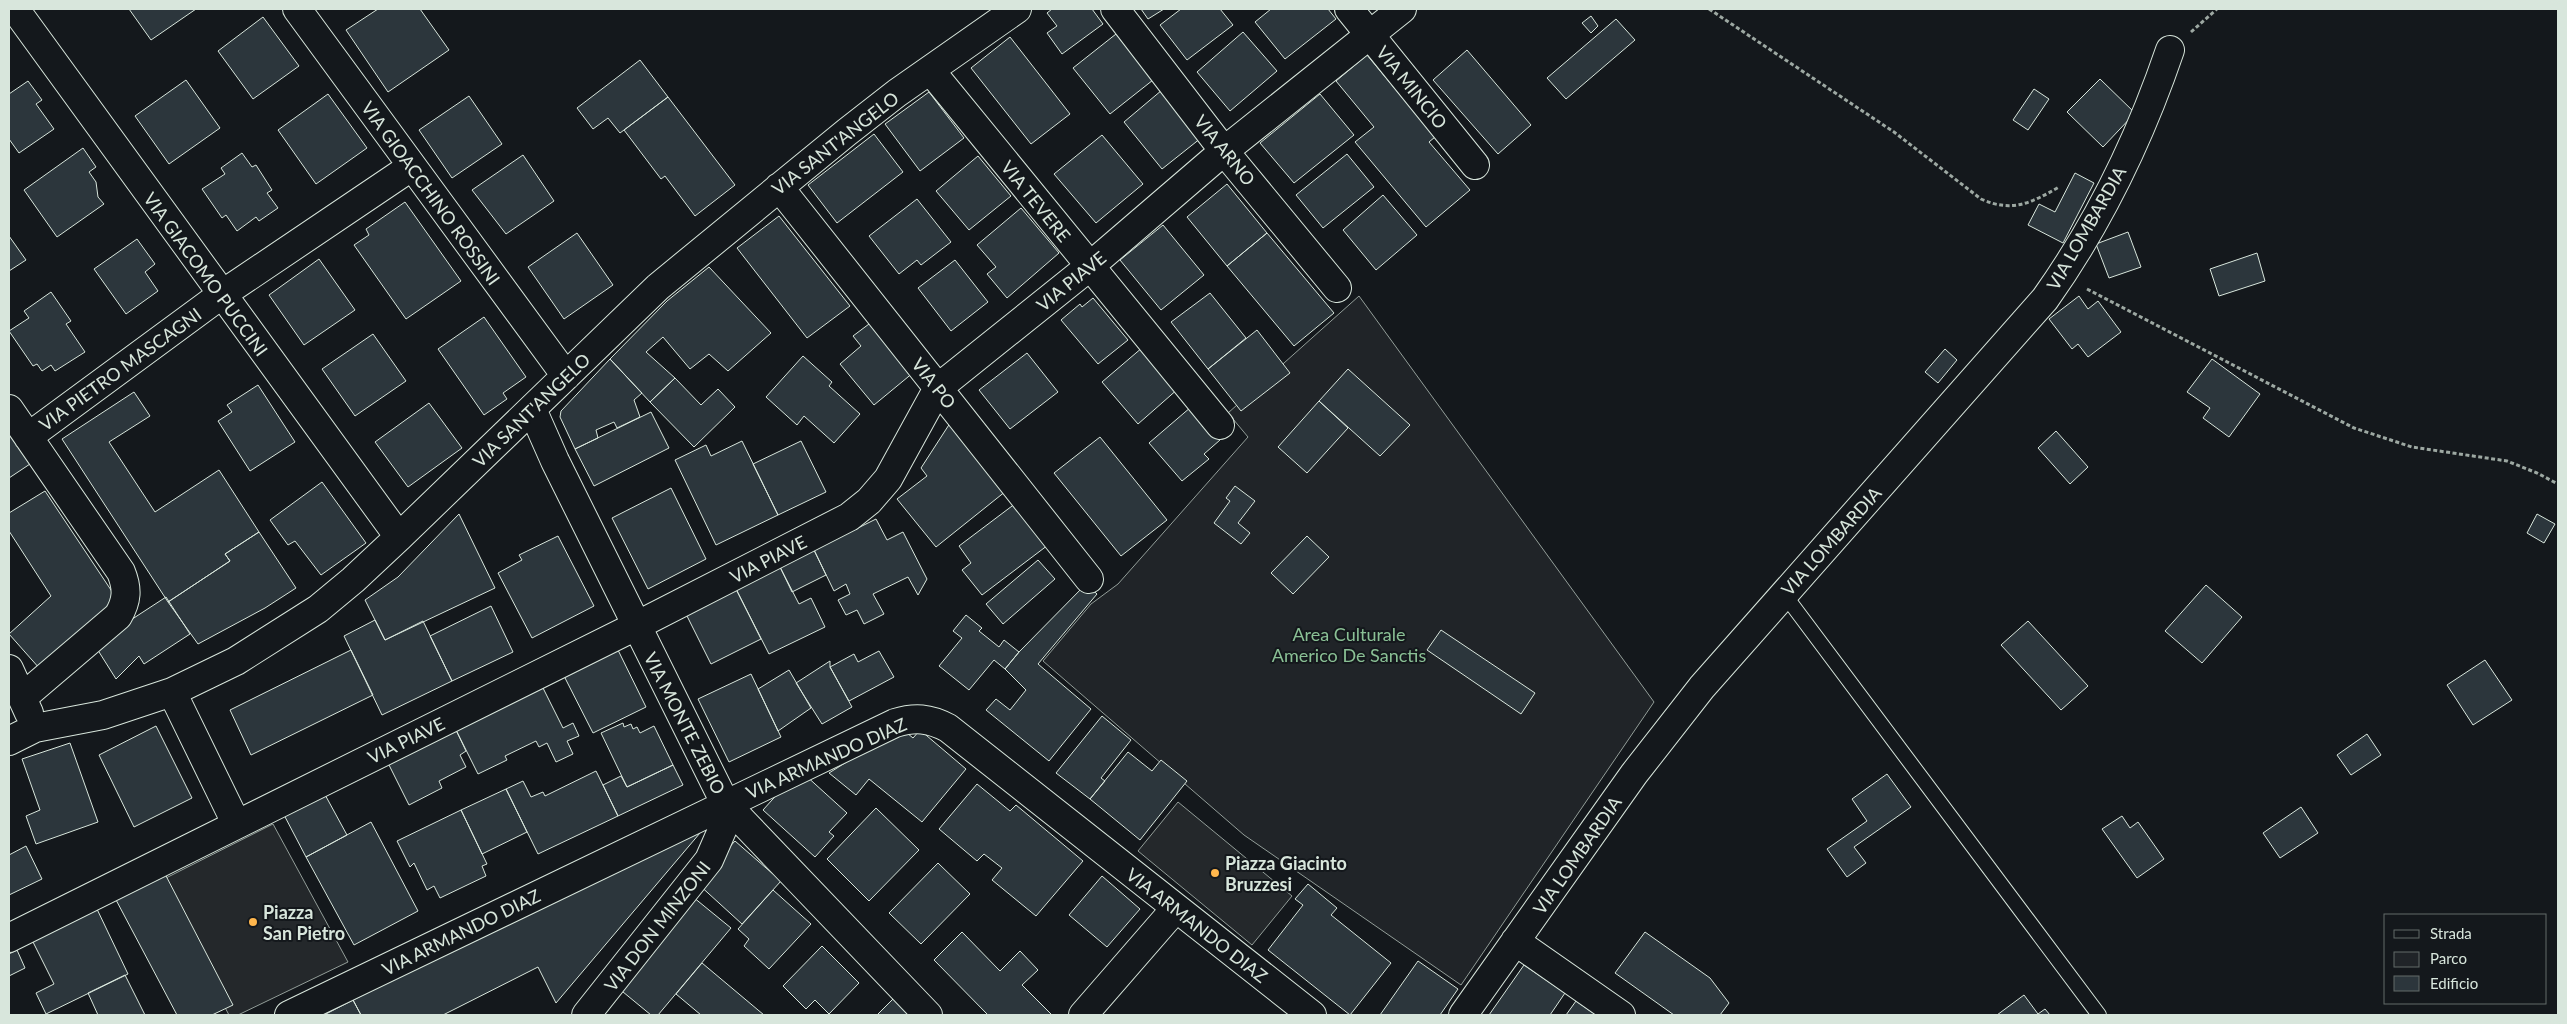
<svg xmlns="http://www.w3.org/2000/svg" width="2567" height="1024" viewBox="0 0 2567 1024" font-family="Lato,sans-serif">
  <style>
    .green { fill: #202428; stroke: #939e99 }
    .parking { fill: #24282b; stroke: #939e99 }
    .building { fill: #2c363c; stroke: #d8e6dc }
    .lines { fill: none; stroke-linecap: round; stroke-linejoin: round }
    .lane-casing { stroke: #d8e6dc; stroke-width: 16 }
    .street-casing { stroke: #d8e6dc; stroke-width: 30 }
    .path { stroke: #9da8a2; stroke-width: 3; stroke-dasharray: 4 2.5; stroke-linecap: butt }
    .lane { stroke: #14181c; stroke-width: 14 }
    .street { stroke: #14181c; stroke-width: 28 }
    .poi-dot { fill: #ffb74d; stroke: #14181c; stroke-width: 2 }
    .labels { text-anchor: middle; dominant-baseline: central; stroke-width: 4; stroke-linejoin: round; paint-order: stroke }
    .street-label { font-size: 18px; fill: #d8e6dc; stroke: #14181c }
    .park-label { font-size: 18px; fill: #8ac095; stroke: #14181c }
    .poi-label { font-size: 18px; font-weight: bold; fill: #d8e6dc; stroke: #14181c; text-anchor: start }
  </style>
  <rect width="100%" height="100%" fill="#14181c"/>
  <!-- green -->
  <path class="green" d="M1359 296 1654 702 1461 985 1244 835 1043 661 1091 604 1118 584 1248 437 1228 413Z"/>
  <!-- parking -->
  <path class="parking" d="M1178 802 1292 896 1252 945 1138 851Z
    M273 824 348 962 238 1015H229L158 882Z"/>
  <!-- building -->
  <path class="building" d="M129 9H196L151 40Z
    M378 9H420L449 50 388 92 346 30Z
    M1052 9H1092L1103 24 1062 54 1047 33 1057 26 1047 13Z
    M1141 9H1164L1148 19Z
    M1181 9H1220L1233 25 1187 60 1160 25Z
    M1271 9H1328L1336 19 1285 59 1255 22Z
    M1591 16 1598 26 1591 33 1582 23Z
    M263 17 299 66 253 99 218 51Z
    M1616 19 1635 40 1566 99 1547 78Z
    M1243 32 1277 71 1230 111 1197 72Z
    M1116 34 1153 80 1110 114 1073 68Z
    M1010 37 1070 114 1031 144 971 68Z
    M1467 50 1531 125 1498 154 1433 80Z
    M1367 55 1435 137 1429 142 1470 190 1426 227 1355 142 1374 127 1336 81Z
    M640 60 668 97 620 133 608 118 593 129 577 108Z
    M2100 79 2135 113 2103 147 2067 112Z
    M186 80 220 128 169 164 135 116Z
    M28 81 42 100 36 104 54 129 19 153 9 139V94Z
    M2034 89 2049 99 2028 130 2013 120Z
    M1162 90 1201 138 1162 169 1124 122Z
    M929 92 964 138 920 171 885 124Z
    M328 94 367 148 316 184 278 130Z
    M1320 94 1354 135 1294 183 1260 143Z
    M469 96 502 144 452 178 419 130Z
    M668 97 735 185 695 216 665 176 661 179 624 130Z
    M874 134 903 172 837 223 808 185Z
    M1102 135 1143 184 1096 223 1054 174Z
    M83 148 96 167 89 172 96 182 98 197 104 204 57 237 24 190Z
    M242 153 252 167 256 165 272 190 267 193 278 208 259 221 256 217 237 231 226 215 222 218 202 189 225 174 221 168Z
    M1347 154 1374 187 1323 228 1296 195Z
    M523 155 554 201 506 234 472 190Z
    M978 156 1011 196 969 230 936 191Z
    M2075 173 2094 183 2063 243 2028 225 2039 204 2055 212Z
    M1227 184 1267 233 1227 266 1187 217Z
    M1383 195 1417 235 1376 270 1343 230Z
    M917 199 951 242 921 265 917 260 899 274 869 236Z
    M405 202 461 281 406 319 354 245 369 235 366 229Z
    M1021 208 1059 253 1007 298 987 274 996 267 977 245Z
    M779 216 850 306 807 338 737 248Z
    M1163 225 1204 275 1161 310 1120 260Z
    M2128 232 2141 267 2109 278 2096 244Z
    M577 233 613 285 564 319 528 267Z
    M1267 233 1334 313 1294 346 1227 266Z
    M9 236 26 260 9 271Z
    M137 239 155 264 145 272 158 291 126 314 94 269Z
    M2257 253 2265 281 2219 296 2210 269Z
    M319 259 355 310 304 345 269 295Z
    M955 260 988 302 951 331 918 288Z
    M709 267 771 333 728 371 709 354 690 369 663 337 646 352 675 378 650 402 610 359 667 301Z
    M51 292 71 321 66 324 85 352 55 371 51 365 42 371 37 364 33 366 9 331 29 318 24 311Z
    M1210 293 1246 338 1208 369 1171 322Z
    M2079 296 2088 309 2098 301 2121 332 2088 357 2078 344 2072 349 2049 319Z
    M1093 298 1128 340 1098 364 1061 320 1080 304 1082 307Z
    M484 317 526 377 503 393 507 399 484 415 438 349Z
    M873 321 914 372 874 405 840 364 861 346 853 336Z
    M1257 330 1290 373 1241 411 1208 369Z
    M373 334 406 381 355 416 322 369Z
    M1143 347 1179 388 1138 424 1102 382Z
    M1945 349 1957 360 1938 383 1925 372Z
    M1027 353 1058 392 1010 429 979 390Z
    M803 356 832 382 829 386 860 414 834 443 804 416 797 425 766 397Z
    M610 359 642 393 634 400 640 417 617 428 614 422 596 430 598 438 575 449 560 417 561 411Z
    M2212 359 2260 394 2229 437 2203 418 2210 408 2187 392Z
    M1348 369 1410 425 1380 456 1319 401Z
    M675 378 701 405 718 389 735 407 694 447 650 402Z
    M258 385 295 442 250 471 218 421 232 412 227 405Z
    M134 392 150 416 109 442 155 512 219 470 259 532 225 554 230 561 168 602 62 439Z
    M1319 401 1348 428 1307 473 1278 447Z
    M429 403 462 448 408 487 375 442Z
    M1191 407 1220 440 1204 454 1209 459 1182 481 1149 443Z
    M651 412 669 448 594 486 575 449Z
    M954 417 1011 487 936 547 897 499 927 476 921 468Z
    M2056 431 2088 467 2070 484 2038 448Z
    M9 434 30 464 9 478Z
    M1100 437 1167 520 1121 556 1054 473Z
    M742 441 778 515 716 545 675 460 706 445 711 456Z
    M801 441 826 492 778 515 753 464Z
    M322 482 366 543 321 575 295 541 288 545 270 520Z
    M1235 486 1255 501 1238 523 1250 533 1241 544 1214 523 1230 501 1226 498Z
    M671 488 706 559 648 589 612 518Z
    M45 491 121 605 40 669 9 634 51 596 9 531V513Z
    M1020 500 1052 542 982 595 962 570 971 563 959 546Z
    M459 514 495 588 385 640 365 600 398 577Z
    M2537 514 2555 524 2544 543 2527 533Z
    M876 519 887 540 903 532 927 579 918 595 908 577 873 594 884 614 864 624 857 610 846 615 838 600 850 594 846 584 834 591 814 550Z
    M259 532 296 588 265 608 198 644 168 602 230 561 225 554Z
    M558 536 594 606 532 638 498 573 522 560 519 555Z
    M1307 536 1329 557 1293 594 1271 573Z
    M814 550 826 575 792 592 780 567Z
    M1038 560 1055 579 1003 624 986 604Z
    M780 567 799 604 811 598 825 627 769 654 736 589Z
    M1086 584 1097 594 1038 664 1091 709 1049 761 986 710 996 699 1010 710 1026 690 1005 669 1019 652Z
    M2206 585 2242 617 2202 663 2165 631Z
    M736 589 761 639 711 664 686 614Z
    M166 597 190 634 144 664 139 656 116 679 94 644Z
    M491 606 513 652 452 681 430 636Z
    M966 615 982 628 979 631 999 647 1004 640 1019 652 1005 669 994 660 969 690 939 666 962 638 953 631Z
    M375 620 385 640 423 621 452 681 382 715 344 636Z
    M2028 621 2088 686 2061 710 2001 645Z
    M1441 630 1535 693 1521 714 1427 650Z
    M617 648 646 707 593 733 563 674Z
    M351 650 373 695 251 755 230 710Z
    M879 651 894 677 849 701 830 667 854 654 858 662Z
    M2485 660 2512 700 2473 725 2447 685Z
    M830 661V667L852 707 822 724 796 683Z
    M789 670 811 708 778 731 758 689Z
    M751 674 781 737 729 762 698 699Z
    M543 688 563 728 573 723 579 736 567 741 573 754 556 762 547 743 539 747 536 741 505 756 507 760 478 774 456 730Z
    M1102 716 1131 740 1101 778 1105 781 1090 799 1056 773Z
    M623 723 624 727 631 724 633 729 637 727 640 733 654 726 673 765 627 787 601 733Z
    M156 726 192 798 134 827 99 755Z
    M901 728 913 738 920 730 966 769 922 822 869 779 856 795 829 773Z
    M456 730 466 751 460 755 466 767 439 781 442 788 409 805 388 763Z
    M2367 734 2381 755 2351 775 2337 755Z
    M70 743 98 822 36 844 26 816 40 810 22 759Z
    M1128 752 1152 771 1161 760 1187 781 1140 840 1090 799Z
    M673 765 683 785 618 816 603 785 621 776 627 787Z
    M596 771 618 816 538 854 506 789 523 781 531 797 543 792 545 796Z
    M804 774 847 813 829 832 834 836 815 857 763 810 790 780Z
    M1887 774 1911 807 1854 847 1866 863 1847 877 1827 849 1867 821 1852 799Z
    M977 784 1010 811 1016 805 1083 861 1036 916 992 880 1002 868 984 854 977 861 939 829Z
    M506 789 527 832 482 854 461 810Z
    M323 791 347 835 306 857 283 813Z
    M2301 807 2318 833 2280 858 2263 833Z
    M876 808 919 850 869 901 827 859Z
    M461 810 487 864 482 866 486 876 440 898 434 886 427 890 414 863 410 867 397 841Z
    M2122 816 2130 828 2138 822 2164 859 2137 878 2102 829Z
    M371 822 418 911 354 945 306 857Z
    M697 826 700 833 556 1003 538 967 443 1015H361L353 1000Z
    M735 841 781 881 742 924 697 883Z
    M26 846 42 879 9 895V855Z
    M938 863 970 894 921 944 889 913Z
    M164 872 233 1005 212 1015H177L115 898Z
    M1102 876 1140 909 1107 947 1069 915Z
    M1308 884 1337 908 1331 915 1391 963 1350 1015 1268 950 1303 905 1295 899Z
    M773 890 811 924 769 969 744 946 749 939 738 929Z
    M693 897 731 928 658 1015H651L617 987Z
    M96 907 128 974 46 1014 36 993 54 984 31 938Z
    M962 932 1000 971 1020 951 1038 970 1022 985 1052 1015H988L934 960Z
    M1645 932 1710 978 1729 1003 1720 1015H1674L1615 973Z
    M822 946 859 983 829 1014 815 1000 806 1009 783 986Z
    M17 950 25 968 9 976V954Z
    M1418 961 1458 989 1440 1015H1380Z
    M702 963 764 1015H701L676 994Z
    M1524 965 1565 993 1550 1015H1489Z
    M125 975 145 1015H98L88 993Z
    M2024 995 2038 1014 2045 1009 2050 1015H1997Z
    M893 999 910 1015H877Z
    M353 1000 361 1015H324Z
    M1576 1001 1596 1015H1566Z"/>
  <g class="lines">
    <!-- lane casing -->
    <g class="lane-casing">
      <path id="lane" d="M1784 594 2099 1015"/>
    </g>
    <!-- street casing -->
    <g class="street-casing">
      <path id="street" d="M15 9 399 537
        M297 9 566 376
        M1115 9 1224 151 1337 288
        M1349 9 1475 165
        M930 70 1220 425
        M779 187 1089 579
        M9 409 121 572C128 589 127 601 118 616L23 697
        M532 409 555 461 725 803 928 1015
        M28 437 221 295 411 167
        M9 669 29 713
        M172 692 236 823
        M9 741 35 728 103 715 172 692 236 661 318 609 353 580 399 537 658 287 847 132 897 93 1017 9
        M9 938 636 626 849 517 869 501 888 479 938 388 1089 267 1224 151 1402 9
        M1515 941 1621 1015
        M289 1015 895 723C915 717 929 718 948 728L1312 1015
        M586 1015 709 860 723 828 725 803
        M1083 1015 1176 908
        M1463 1015 1634 774 1702 687 2045 299C2099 223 2140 138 2170 50"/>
    </g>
    <!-- path -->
    <path class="path" d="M1709 9 1894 132 1981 199C2012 213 2031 203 2059 187
      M2191 32 2217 9
      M2087 289 2354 428 2412 447 2507 461 2537 473 2558 484"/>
    <!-- lane -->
    <use href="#lane" class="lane"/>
    <!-- street -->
    <use href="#street" class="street"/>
  </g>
  <!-- markers -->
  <g class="poi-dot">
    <circle cx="1215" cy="873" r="5"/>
    <circle cx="253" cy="922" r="5"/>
  </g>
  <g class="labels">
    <!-- street labels -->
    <g class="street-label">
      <text transform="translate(1412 87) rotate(51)">VIA MINCIO</text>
      <text transform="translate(835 143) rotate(-38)">VIA SANT'ANGELO</text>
      <text transform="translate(1225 150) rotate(51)">VIA ARNO</text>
      <text transform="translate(431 193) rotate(54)">VIA GIOACCHINO ROSSINI</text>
      <text transform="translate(1036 201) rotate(51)">VIA TEVERE</text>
      <text transform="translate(2086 228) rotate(-60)">VIA LOMBARDIA</text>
      <text transform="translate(206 274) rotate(54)">VIA GIACOMO PUCCINI</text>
      <text transform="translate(1071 281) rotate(-39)">VIA PIAVE</text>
      <text transform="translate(120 369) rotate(-36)">VIA PIETRO MASCAGNI</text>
      <text transform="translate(934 383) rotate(52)">VIA PO</text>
      <text transform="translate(531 410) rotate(-44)">VIA SANT'ANGELO</text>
      <text transform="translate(1831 541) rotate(-48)">VIA LOMBARDIA</text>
      <text transform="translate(768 559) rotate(-27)">VIA PIAVE</text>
      <text transform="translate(685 723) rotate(63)">VIA MONTE ZEBIO</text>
      <text transform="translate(406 740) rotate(-26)">VIA PIAVE</text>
      <text transform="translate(826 758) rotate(-24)">VIA ARMANDO DIAZ</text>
      <text transform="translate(1577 855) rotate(-55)">VIA LOMBARDIA</text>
      <text transform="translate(1197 925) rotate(38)">VIA ARMANDO DIAZ</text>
      <text transform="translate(657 926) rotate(-52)">VIA DON MINZONI</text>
      <text transform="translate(461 932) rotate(-26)">VIA ARMANDO DIAZ</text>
    </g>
    <!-- park labels -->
    <g class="park-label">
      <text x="1349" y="634">Area Culturale<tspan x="1349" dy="21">Americo De Sanctis</tspan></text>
    </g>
    <!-- poi labels -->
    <g class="poi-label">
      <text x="1225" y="863">Piazza Giacinto<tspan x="1225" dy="21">Bruzzesi</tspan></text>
      <text x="263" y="912">Piazza<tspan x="263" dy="21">San Pietro</tspan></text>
    </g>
  </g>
  <!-- border -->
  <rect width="2567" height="1024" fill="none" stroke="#d8e6dc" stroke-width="20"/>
  <!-- legend -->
  <rect x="2384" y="914" width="162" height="90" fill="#14181c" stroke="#626a69"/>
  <rect x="2394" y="930" width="25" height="8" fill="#14181c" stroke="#626a69"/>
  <text x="2430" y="939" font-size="15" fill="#d8e6dc">Strada</text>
  <rect x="2394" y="952" width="25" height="15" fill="#202428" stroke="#626a69"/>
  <text x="2430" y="964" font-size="15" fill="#d8e6dc">Parco</text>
  <rect x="2394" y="976" width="25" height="15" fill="#2c363c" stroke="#626a69"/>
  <text x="2430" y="989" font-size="15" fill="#d8e6dc">Edificio</text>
</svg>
